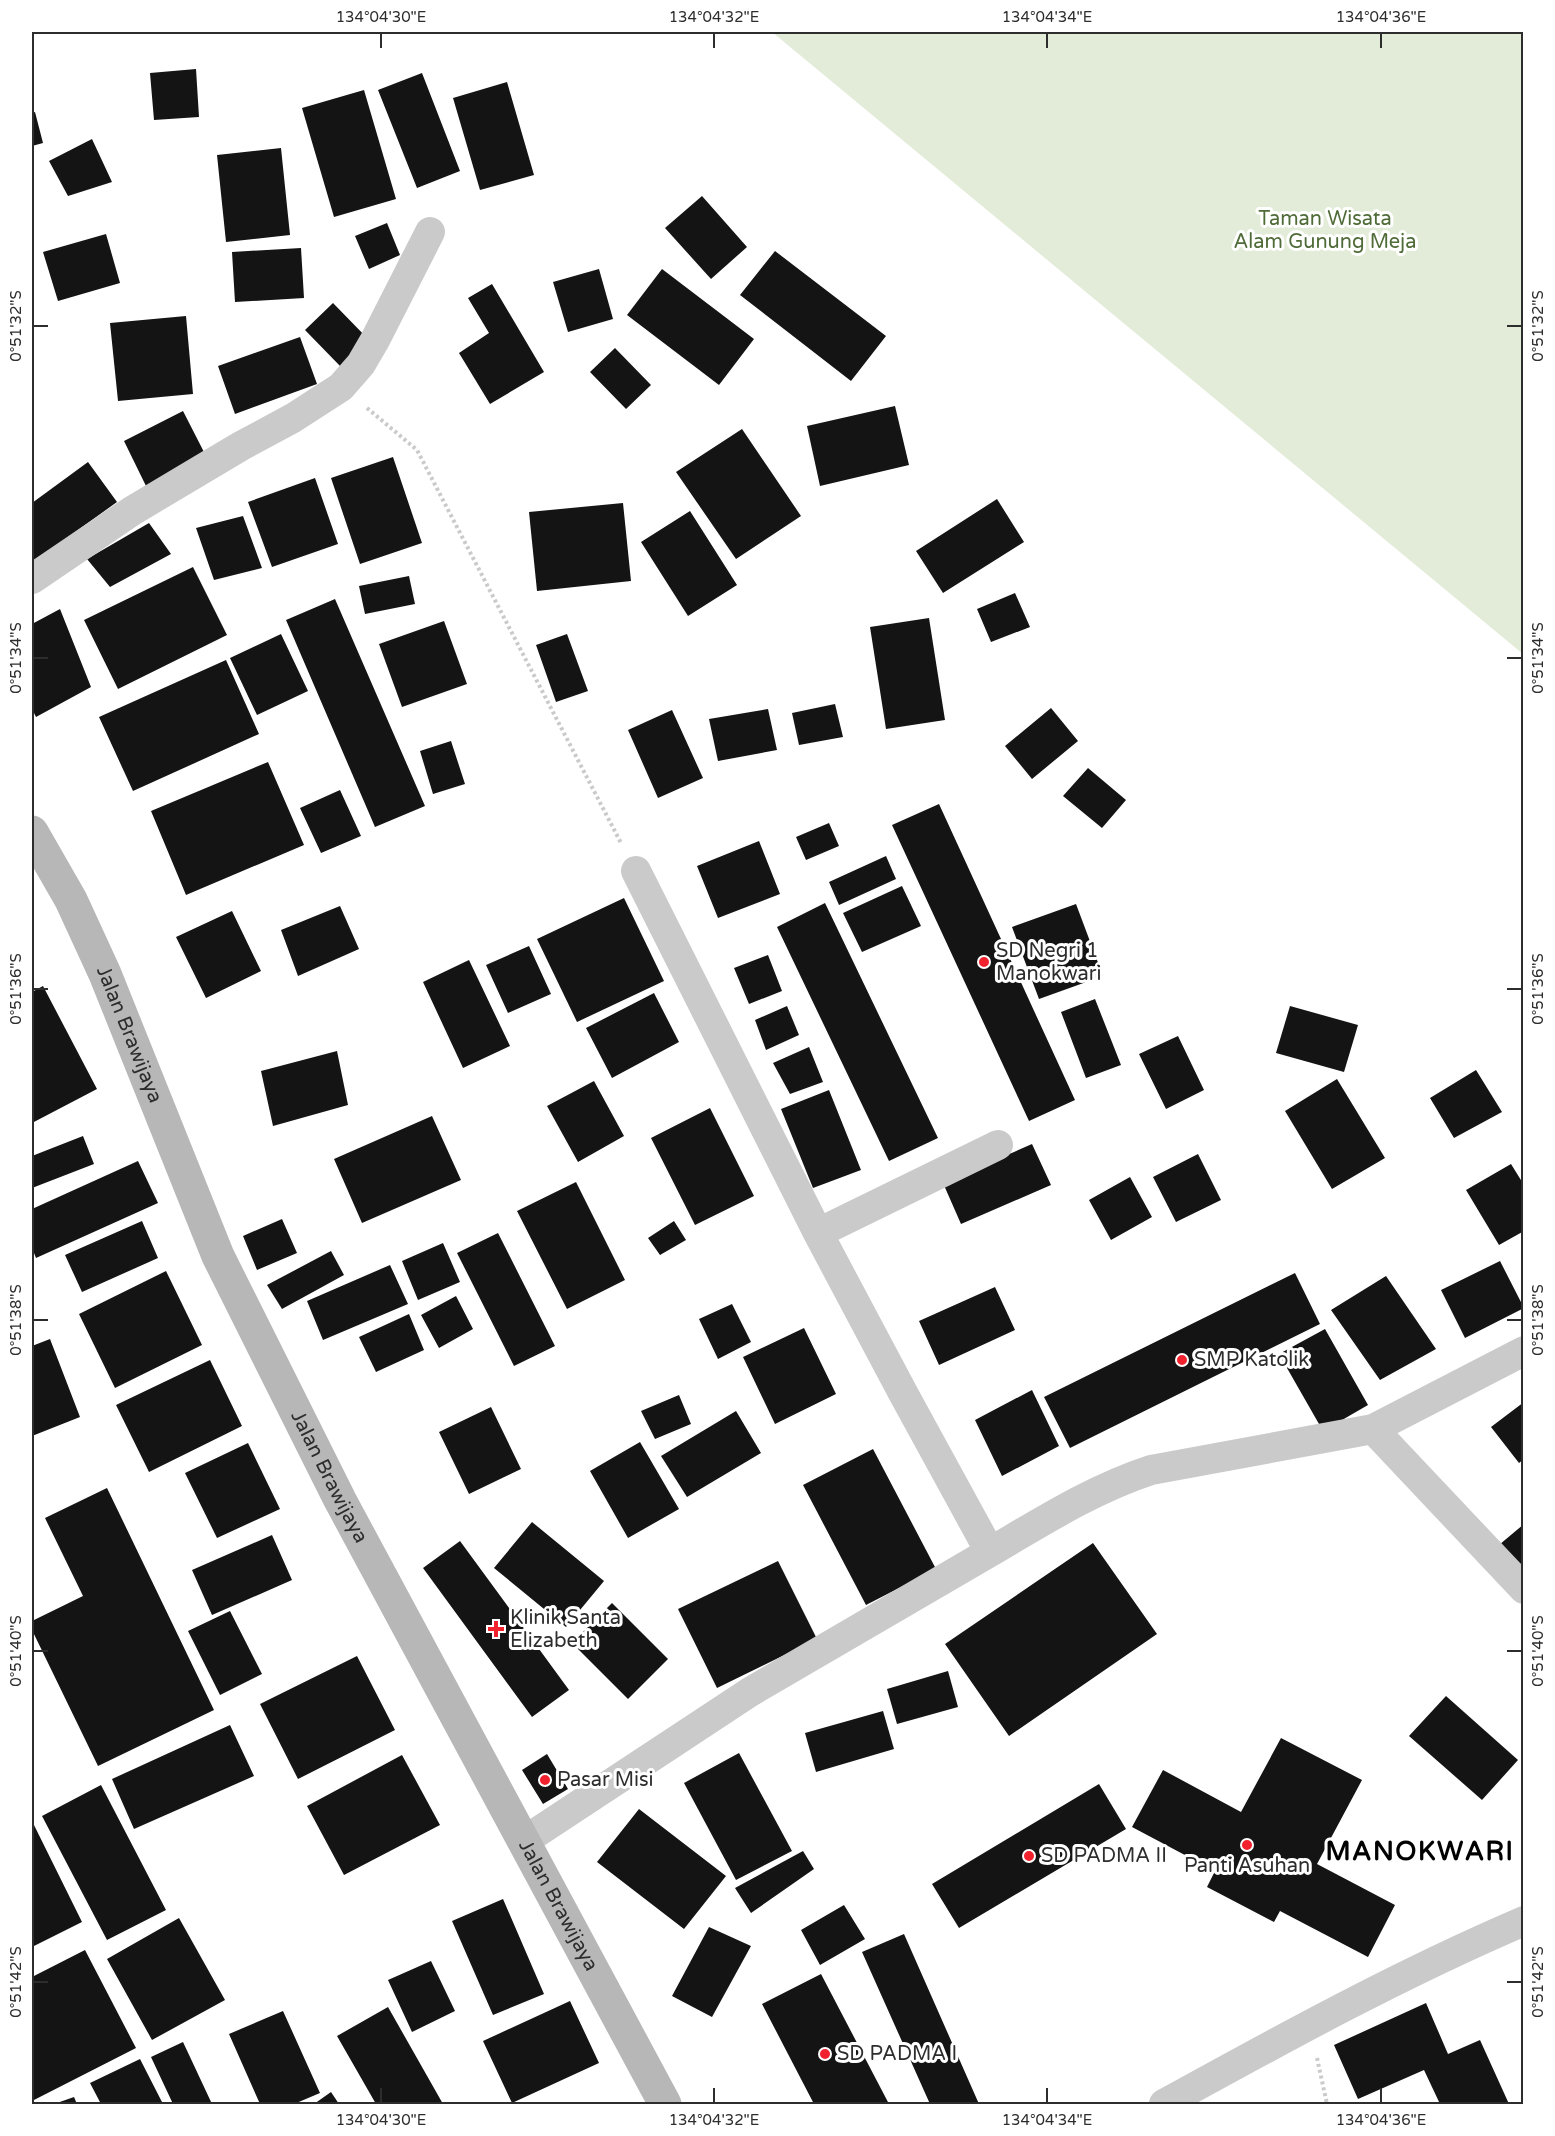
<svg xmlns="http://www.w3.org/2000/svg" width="1555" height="2136" viewBox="0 0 1555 2136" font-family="'Varela Round',sans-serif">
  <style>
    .green { fill: #e3ecd9 }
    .building { fill: #141414 }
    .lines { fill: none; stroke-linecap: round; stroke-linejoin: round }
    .path { stroke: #cacaca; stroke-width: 4; stroke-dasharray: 3 3; stroke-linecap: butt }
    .street { stroke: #cacaca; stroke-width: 30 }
    .secondary { stroke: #b7b7b7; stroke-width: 33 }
    .ticks { fill: none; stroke: #2d2d2d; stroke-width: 2 }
    .poi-dot { fill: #f1222e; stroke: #fff; stroke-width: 2 }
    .labels { text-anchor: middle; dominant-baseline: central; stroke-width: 6; stroke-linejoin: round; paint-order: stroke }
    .park-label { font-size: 20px; fill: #4f6b38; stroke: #fff }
    .poi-label { font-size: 20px; fill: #2d2d2d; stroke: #fff; text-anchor: start }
    .street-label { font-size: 20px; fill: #2d2d2d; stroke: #fff }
    .district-label { font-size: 26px; font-weight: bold; letter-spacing: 1.5px; fill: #000; stroke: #fff }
    .neatline { fill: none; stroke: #2d2d2d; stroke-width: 2 }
    .ticks-label { font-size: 15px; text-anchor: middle; fill: #2d2d2d }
  </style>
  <rect width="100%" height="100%" fill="#fff"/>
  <!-- green -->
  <path class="green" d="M772 32H1523V654Z"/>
  <!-- building -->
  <path class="building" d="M196 69 199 117 154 120 150 73Z
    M422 73 460 171 417 188 378 90Z
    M507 82 534 175 480 190 453 98Z
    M364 90 396 199 334 217 302 108Z
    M35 112 43 143 32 146V113Z
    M92 139 112 182 68 196 49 161Z
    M281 148 290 235 226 242 217 155Z
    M702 196 747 247 711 279 665 228Z
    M387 223 400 255 369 269 355 236Z
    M106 234 120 283 58 301 43 252Z
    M301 248 304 298 235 302 232 252Z
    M775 251 886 336 851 381 740 295Z
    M599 269 613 319 568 332 553 282Z
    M662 269 754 339 719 385 627 315Z
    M492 284 544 372 490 404 459 353 489 333 468 298Z
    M333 303 370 341 341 367 305 330Z
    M186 316 193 394 118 401 110 323Z
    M300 337 317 384 235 414 218 366Z
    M615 348 651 385 626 409 590 372Z
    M895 406 909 465 820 486 807 426Z
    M183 411 206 456 146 486 124 441Z
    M742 429 801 516 736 559 676 472Z
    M393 457 422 543 360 564 331 478Z
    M88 462 117 502 32 563V503Z
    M315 478 338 544 272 567 248 502Z
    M997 499 1024 542 943 593 916 551Z
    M623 503 631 581 537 591 529 512Z
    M690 511 737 585 688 616 641 542Z
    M243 516 262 568 214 580 196 528Z
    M149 523 171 554 110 587 87 559Z
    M193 567 227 635 118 689 84 620Z
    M409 576 415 604 365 614 359 586Z
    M1015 593 1030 627 991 642 977 609Z
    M335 599 425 806 375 827 286 620Z
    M60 609 91 687 36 717 32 709V624Z
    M929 618 945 720 886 729 870 627Z
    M444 621 467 684 402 707 379 644Z
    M281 634 308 691 257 715 230 658Z
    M567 634 588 691 556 702 536 645Z
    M226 660 259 734 133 791 99 717Z
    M835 704 843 737 799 745 792 713Z
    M1051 708 1078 741 1032 779 1005 746Z
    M768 709 777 750 718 761 709 719Z
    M672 710 703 778 658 798 628 730Z
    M451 741 465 784 433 794 420 751Z
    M268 762 304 845 186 895 151 811Z
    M1088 768 1126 800 1102 828 1063 796Z
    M340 790 361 836 321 853 300 808Z
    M939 804 1075 1100 1029 1121 892 825Z
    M829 823 839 846 806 860 796 837Z
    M759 841 780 894 718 918 697 866Z
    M886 856 896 879 839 905 829 882Z
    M902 886 921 926 862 952 843 913Z
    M624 898 664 981 577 1022 537 939Z
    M825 903 938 1138 889 1161 777 927Z
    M1076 904 1103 976 1039 999 1012 927Z
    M340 906 359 949 298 976 281 930Z
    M232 911 261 971 206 998 176 937Z
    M529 946 551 994 508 1013 486 965Z
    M768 955 782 991 749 1004 734 968Z
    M469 960 510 1046 463 1068 423 982Z
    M43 986 97 1089 32 1123V992Z
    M654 993 679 1042 612 1078 586 1028Z
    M1095 999 1121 1065 1086 1078 1061 1012Z
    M787 1006 799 1035 766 1050 755 1020Z
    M1290 1006 1358 1025 1344 1072 1276 1053Z
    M1178 1036 1204 1090 1166 1109 1139 1054Z
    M809 1047 823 1082 790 1094 773 1063Z
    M337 1051 348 1105 273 1126 261 1071Z
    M1476 1070 1502 1112 1454 1138 1430 1098Z
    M1337 1079 1385 1158 1332 1189 1285 1111Z
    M594 1081 624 1136 578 1162 547 1106Z
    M829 1090 861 1170 813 1188 781 1109Z
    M710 1108 754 1196 695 1225 651 1138Z
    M432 1116 461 1180 362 1223 334 1159Z
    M83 1136 94 1164 32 1188V1156Z
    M1032 1144 1051 1185 961 1224 943 1183Z
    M1198 1154 1221 1200 1176 1222 1153 1177Z
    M138 1161 158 1203 36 1258 32 1248V1209Z
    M1511 1164 1524 1185V1231L1499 1245 1466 1190Z
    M1130 1177 1152 1217 1111 1240 1089 1200Z
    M576 1182 625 1280 567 1309 517 1211Z
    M282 1219 297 1253 257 1270 243 1236Z
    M142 1221 158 1258 82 1292 65 1255Z
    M674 1221 686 1240 660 1255 648 1238Z
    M498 1233 555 1346 514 1366 457 1253Z
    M443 1243 460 1282 418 1300 402 1261Z
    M331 1251 344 1275 282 1309 267 1285Z
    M1500 1261 1524 1308 1465 1338 1441 1290Z
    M390 1265 408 1304 323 1340 307 1301Z
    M166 1271 202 1345 115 1388 79 1314Z
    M1295 1273 1320 1324 1070 1448 1044 1397Z
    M1386 1276 1436 1349 1380 1380 1331 1310Z
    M995 1287 1015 1330 939 1365 919 1321Z
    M456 1296 473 1329 439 1348 421 1315Z
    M732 1304 751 1342 718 1359 699 1319Z
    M409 1314 424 1350 376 1372 359 1337Z
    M804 1328 836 1394 775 1424 743 1357Z
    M1325 1329 1368 1405 1323 1431 1279 1354Z
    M50 1339 80 1417 32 1436V1346Z
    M210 1360 242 1426 149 1472 116 1405Z
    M1032 1390 1059 1446 1002 1476 975 1420Z
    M679 1395 691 1424 655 1439 641 1411Z
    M1524 1402V1459L1519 1463 1491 1427Z
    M491 1407 521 1469 469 1494 439 1432Z
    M736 1411 761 1453 687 1497 661 1456Z
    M640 1442 679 1509 628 1538 590 1471Z
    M248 1443 280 1509 217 1538 185 1473Z
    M873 1449 936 1569 866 1605 803 1485Z
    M107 1488 214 1710 98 1766 32 1630V1621L83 1596 45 1518Z
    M532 1522 604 1581 566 1627 494 1568Z
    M1524 1524V1584L1493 1550Z
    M272 1535 292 1580 212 1615 192 1570Z
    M460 1541 569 1690 532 1717 423 1568Z
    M1093 1543 1157 1634 1009 1736 945 1644Z
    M778 1561 817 1639 717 1688 678 1609Z
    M612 1603 668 1659 628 1699 572 1643Z
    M230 1611 262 1674 220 1695 188 1631Z
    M357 1656 395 1730 298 1779 260 1704Z
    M948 1671 958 1707 897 1724 887 1689Z
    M1446 1696 1518 1760 1482 1800 1409 1736Z
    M883 1711 894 1749 816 1772 805 1733Z
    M230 1725 254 1776 134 1829 112 1779Z
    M1281 1738 1362 1780 1317 1864 1395 1905 1368 1957 1280 1911 1274 1922 1207 1887 1215 1871 1132 1827 1163 1770 1241 1812Z
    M739 1753 792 1851 736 1880 684 1783Z
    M547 1754 568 1789 543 1804 522 1770Z
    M402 1755 440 1825 344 1875 307 1806Z
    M1099 1784 1126 1829 959 1928 932 1884Z
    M101 1785 166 1910 107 1940 42 1816Z
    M639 1809 726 1876 684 1929 597 1862Z
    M32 1821 82 1922 32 1947Z
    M803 1851 814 1869 751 1913 735 1888Z
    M503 1899 544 1994 493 2015 452 1921Z
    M844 1905 865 1939 820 1965 801 1930Z
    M179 1918 225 2000 152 2040 107 1959Z
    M709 1927 751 1946 712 2017 672 1996Z
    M904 1934 979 2104H930L862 1952Z
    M85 1950 136 2048 32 2101V1977Z
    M431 1961 455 2011 412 2032 388 1980Z
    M821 1974 889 2104H814L762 2004Z
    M570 2001 599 2063 512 2103 483 2041Z
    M1426 2003 1448 2054 1480 2040 1509 2104H1440L1424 2070 1358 2099 1334 2045Z
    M388 2007 443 2104H376L337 2036Z
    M283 2011 320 2093 294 2104H260L229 2034Z
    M183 2042 212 2104H173L151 2057Z
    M140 2059 163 2104H101L90 2083Z
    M331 2092 339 2104H314Z
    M74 2097 77 2104H54Z"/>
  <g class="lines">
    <!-- path -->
    <path class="path" d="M367 408 417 450 621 843
      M1317 2058 1327 2104"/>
    <!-- street -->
    <path class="street" d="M32 579 132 511 241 446 293 418 341 387 361 364 375 340 430 232
      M818 1233 998 1145
      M1373 1429 1524 1589
      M990 1552C1043 1521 1093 1489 1151 1470L1373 1429 1524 1351
      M524 1841 750 1692 990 1552 903 1393 818 1233 636 871
      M1164 2104C1282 2039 1400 1974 1524 1921"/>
    <!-- secondary -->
    <path class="secondary" id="s1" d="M32 832 71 900 105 974 218 1256 340 1500 665 2104"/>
  </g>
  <!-- ticks -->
  <path class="ticks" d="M381 33V48M714 33V48M1047 33V48M1381 33V48M33 326H48M1507 326H1522M33 658H48M1507 658H1522M33 989H48M1507 989H1522M33 1320H48M1507 1320H1522M33 1651H48M1507 1651H1522M33 1982H48M1507 1982H1522M381 2088V2103M714 2088V2103M1047 2088V2103M1381 2088V2103"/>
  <!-- markers -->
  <g class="poi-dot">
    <circle cx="984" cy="962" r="6"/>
    <circle cx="1182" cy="1360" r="6"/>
    <path d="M493 1620h6v6h6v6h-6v6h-6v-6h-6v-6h6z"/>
    <circle cx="545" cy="1780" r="6"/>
    <circle cx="1247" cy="1845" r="6"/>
    <circle cx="1029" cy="1856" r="6"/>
    <circle cx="825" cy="2054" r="6"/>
  </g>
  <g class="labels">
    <!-- park labels -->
    <g class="park-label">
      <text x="1325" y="219">Taman Wisata<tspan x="1325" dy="23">Alam Gunung Meja</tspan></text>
    </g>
    <!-- poi labels -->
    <g class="poi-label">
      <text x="996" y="951">SD Negri 1<tspan x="996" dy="23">Manokwari</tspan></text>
      <text x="1194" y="1360">SMP Katolik</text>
      <text x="510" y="1618">Klinik Santa<tspan x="510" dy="23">Elizabeth</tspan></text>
      <text x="557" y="1780">Pasar Misi</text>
      <text x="1041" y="1856">SD PADMA II</text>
      <text x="1247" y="1866" text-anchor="middle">Panti Asuhan</text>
      <text x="837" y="2054">SD PADMA I</text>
    </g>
    <!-- street labels -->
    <g class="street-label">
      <text stroke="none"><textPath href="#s1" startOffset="225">Jalan Brawijaya</textPath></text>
      <text stroke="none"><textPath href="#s1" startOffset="711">Jalan Brawijaya</textPath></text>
      <text stroke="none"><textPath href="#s1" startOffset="1197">Jalan Brawijaya</textPath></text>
    </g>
    <!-- district labels -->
    <g class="district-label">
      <text x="1420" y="1851">MANOKWARI</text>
    </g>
  </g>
  <!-- border -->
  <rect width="1555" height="2136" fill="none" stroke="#ffffff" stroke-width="66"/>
  <rect x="33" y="33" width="1489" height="2070" class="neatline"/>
  <g class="ticks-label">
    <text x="381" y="22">134°04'30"E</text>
    <text x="714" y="22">134°04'32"E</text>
    <text x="1047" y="22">134°04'34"E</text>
    <text x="1381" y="22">134°04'36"E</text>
    <text transform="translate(16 326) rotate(-90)" y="5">0°51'32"S</text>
    <text transform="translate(1538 326) rotate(-90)" y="5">0°51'32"S</text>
    <text transform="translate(16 658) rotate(-90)" y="5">0°51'34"S</text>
    <text transform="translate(1538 658) rotate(-90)" y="5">0°51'34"S</text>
    <text transform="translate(16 989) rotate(-90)" y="5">0°51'36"S</text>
    <text transform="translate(1538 989) rotate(-90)" y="5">0°51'36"S</text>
    <text transform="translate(16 1320) rotate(-90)" y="5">0°51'38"S</text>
    <text transform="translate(1538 1320) rotate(-90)" y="5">0°51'38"S</text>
    <text transform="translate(16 1651) rotate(-90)" y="5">0°51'40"S</text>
    <text transform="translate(1538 1651) rotate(-90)" y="5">0°51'40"S</text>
    <text transform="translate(16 1982) rotate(-90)" y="5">0°51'42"S</text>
    <text transform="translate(1538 1982) rotate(-90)" y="5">0°51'42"S</text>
    <text x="381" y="2125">134°04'30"E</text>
    <text x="714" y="2125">134°04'32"E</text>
    <text x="1047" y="2125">134°04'34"E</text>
    <text x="1381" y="2125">134°04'36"E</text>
  </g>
</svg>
